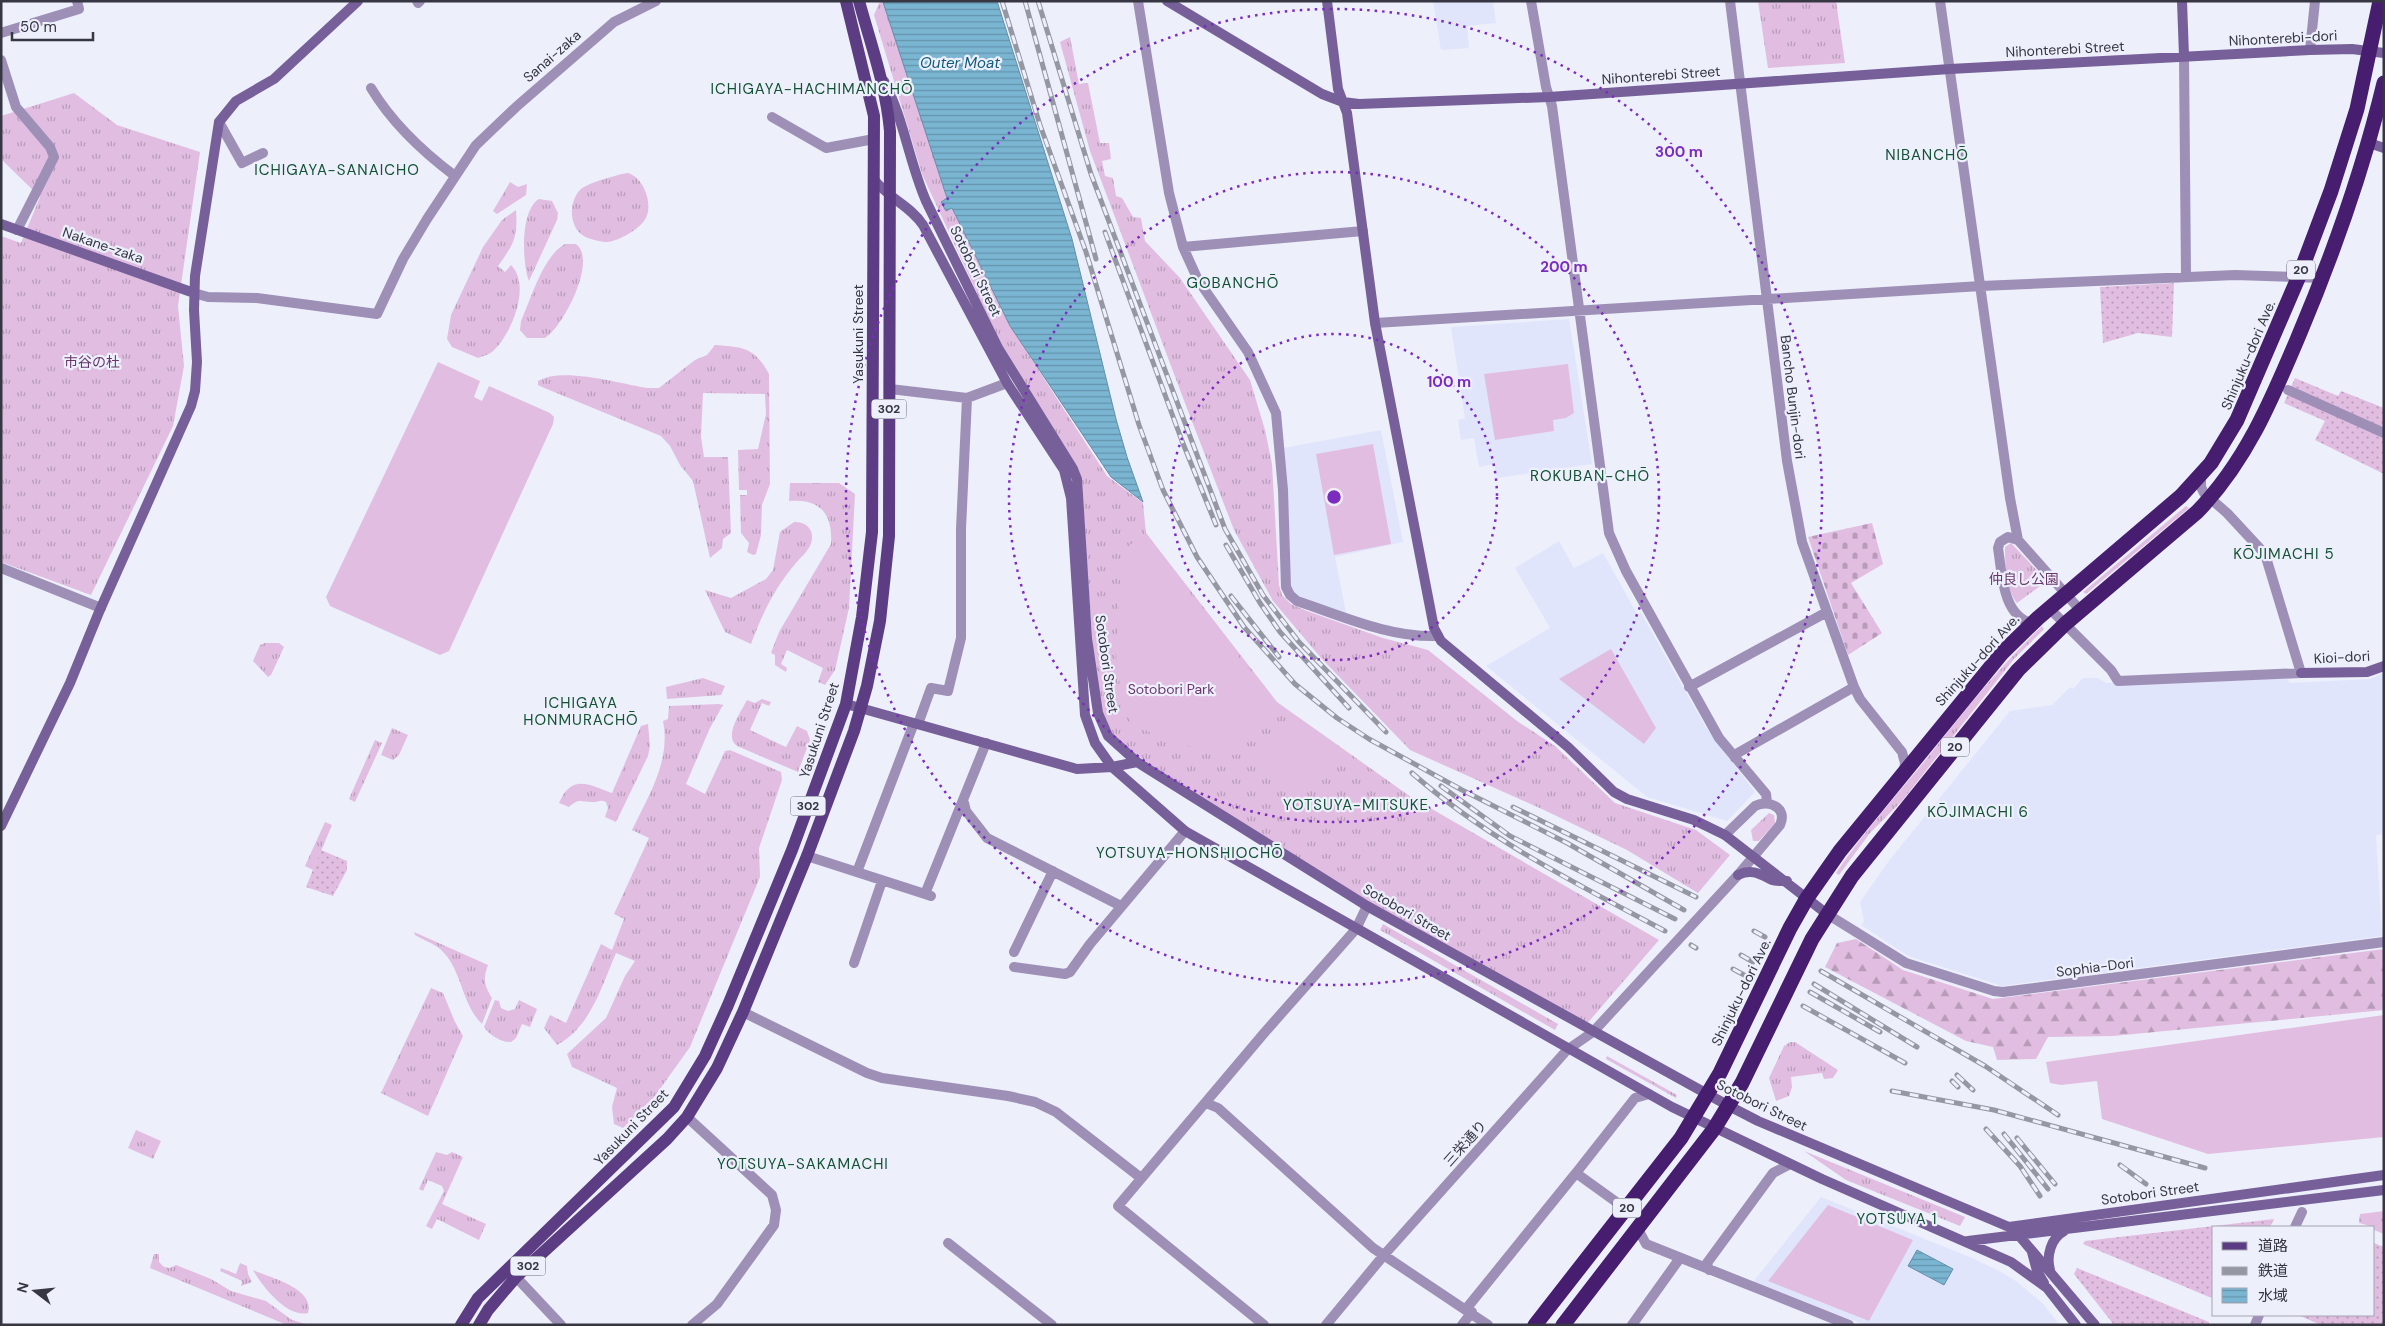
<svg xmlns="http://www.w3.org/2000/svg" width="2385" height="1326" viewBox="0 0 2385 1326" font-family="'DM Sans','Noto Sans JP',sans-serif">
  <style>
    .built { fill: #e1e5fc }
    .grass { fill: url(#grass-tufts) }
    .forest { fill: url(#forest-firs) }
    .cemetery { fill: url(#cemetery-stones) }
    .garden { fill: url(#garden-dots) }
    .pitch { fill: #e1bee1 }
    .water { fill: url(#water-rules); stroke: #668fa7 }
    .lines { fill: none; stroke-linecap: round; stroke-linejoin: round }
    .street { stroke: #9e8fb7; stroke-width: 10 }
    .secondary { stroke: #776099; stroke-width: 10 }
    .primary { stroke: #5c3d83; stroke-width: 12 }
    .highway { stroke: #461d6f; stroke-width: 15 }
    .rail-casing { stroke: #9597a3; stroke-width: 5 }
    .rail { stroke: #edeffb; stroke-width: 3; stroke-dasharray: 9; stroke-linecap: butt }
    .ring { fill: none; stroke: #7b2cbf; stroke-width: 2.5; stroke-dasharray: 2.5 5 }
    .labels { text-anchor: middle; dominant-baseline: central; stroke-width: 4.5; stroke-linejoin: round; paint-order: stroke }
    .shield { fill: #edeffb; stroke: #6d6e7a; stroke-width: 1 }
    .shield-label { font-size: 12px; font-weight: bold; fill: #363743 }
    .street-label { font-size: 14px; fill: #363743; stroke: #edeffb }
    .park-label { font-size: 14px; fill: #6a376c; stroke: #edeffb }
    .water-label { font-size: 15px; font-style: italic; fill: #0f5b79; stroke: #edeffb }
    .neighbourhood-label { font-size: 15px; letter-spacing: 1px; fill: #135235; stroke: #edeffb }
    .centre { fill: #7b2cbf; stroke: #edeffb; stroke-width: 2.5 }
    .ring-label { font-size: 15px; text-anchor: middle; font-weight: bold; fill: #7b2cbf; stroke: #edeffb; stroke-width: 4.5; stroke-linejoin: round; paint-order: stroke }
  </style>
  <defs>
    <pattern id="grass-tufts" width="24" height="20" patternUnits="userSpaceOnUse" patternTransform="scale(1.25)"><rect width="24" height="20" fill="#e1bee1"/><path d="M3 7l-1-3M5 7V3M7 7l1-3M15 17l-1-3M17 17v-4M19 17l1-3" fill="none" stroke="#b79bb8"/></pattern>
    <pattern id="forest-firs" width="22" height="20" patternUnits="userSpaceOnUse" patternTransform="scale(1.25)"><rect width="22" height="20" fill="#e1bee1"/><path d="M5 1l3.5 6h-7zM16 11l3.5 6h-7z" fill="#b79bb8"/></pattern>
    <pattern id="cemetery-stones" width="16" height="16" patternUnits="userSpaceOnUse" patternTransform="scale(1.25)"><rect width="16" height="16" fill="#e1bee1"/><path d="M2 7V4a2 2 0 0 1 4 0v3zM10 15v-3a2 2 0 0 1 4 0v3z" fill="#b79bb8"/></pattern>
    <pattern id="garden-dots" width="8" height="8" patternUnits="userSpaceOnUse" patternTransform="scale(1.25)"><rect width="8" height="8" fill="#e1bee1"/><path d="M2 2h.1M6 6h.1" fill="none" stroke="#b79bb8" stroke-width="1.8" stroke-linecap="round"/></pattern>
    <pattern id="water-rules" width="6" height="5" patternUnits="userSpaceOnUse" patternTransform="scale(1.25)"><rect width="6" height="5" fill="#7ab5d2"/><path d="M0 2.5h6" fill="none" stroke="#6594ac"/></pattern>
  </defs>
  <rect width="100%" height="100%" fill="#edeffb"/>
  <!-- built -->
  <path class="built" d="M1433 1H1493L1496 23 1467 26 1469 48 1441 50Z
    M1569 319 1592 464 1497 478 1494 464 1479 467 1474 438 1461 440 1458 420 1465 418 1451 327Z
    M1381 430 1403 542 1335 557 1346 613 1301 599 1291 591 1283 448Z
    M1559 541 1574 568 1603 553 1637 614 1641 613 1705 726 1755 792 1727 821 1647 797 1486 666 1550 628 1515 568Z
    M2384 672V834L2376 835 2382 936 2002 986 1908 956 1861 925 1864 921 1860 902 1888 862 2010 711 2052 705 2070 687 2073 689 2083 678H2097L2107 683 2286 678 2290 683 2371 679Z
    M1821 1197 1972 1258 1999 1271 2016 1281 2042 1303 2060 1325H1865L1753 1282Z"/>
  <!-- grass -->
  <path class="grass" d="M880 1H885L947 198 941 202 946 211 952 208 1010 326 1107 476 1143 503 1146 533 1277 702 1411 797 1659 940 1585 1026 1367 906 1118 743 1098 713 1080 477 1013 371 922 174 874 15Z
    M1758 1H1836L1845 63 1768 68Z
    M1070 37 1079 84 1088 83 1100 143H1109L1111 159 1102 161 1105 176 1113 178 1116 196 1122 198 1133 217 1141 218 1145 241 1180 278 1250 380 1265 430 1272 464 1279 585 1282 595 1291 604 1307 611 1383 638 1428 650 1517 721 1555 746 1615 803 1696 830 1730 855 1698 893 1627 850 1544 810 1410 750 1321 658 1273 601 1234 530 1188 411 1090 151 1060 42Z
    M74 93 117 125 200 152 178 306 184 366 173 426 91 595 1 562V236L21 243 40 197 1 159V116Z
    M628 173C644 178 653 203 646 218 640 229 619 241 607 242 602 242 594 240 588 238 569 232 567 202 581 189 588 183 619 174 628 173Z
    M510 182 518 187 527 184 526 195 497 214 493 211Z
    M539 199 552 201 558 213 557 220 529 281C522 263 520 210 539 199Z
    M516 210C518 237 514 244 498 266L505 272 511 265C532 286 511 335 492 352 488 355 482 356 478 358L452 347 447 339 451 315 483 247 502 220Z
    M565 244H576C598 260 563 327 545 338H527L520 330 521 321C531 299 543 256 565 244Z
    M715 345C744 347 755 348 769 374L770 484 762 505 761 535 756 554 753 555 747 552 749 543 741 533 740 495H747V490H739L738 450 758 449 766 414 765 394 703 393 701 437 704 457H728L731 533 723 539 722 548 710 558 693 481 680 465 670 446 661 436 542 387 538 385V381C562 366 621 384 648 388H659L695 360 707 355Z
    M790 483H839L855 494 849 608 835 670 825 685 818 682 823 668 787 650 781 664 787 668 786 672 775 665V655L771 653 779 632 831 544C833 514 820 498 789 501Z
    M2186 506 2189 508 2086 594 2083 592Z
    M794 522C803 521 813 527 812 538 812 548 802 556 796 563 775 587 762 614 751 644L725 632 705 590 731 598 766 579 773 570 780 532Z
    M2011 543 2047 581 2017 603C2006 590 2005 564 2005 547Z
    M2042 626 2044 629 2014 659 1902 801 1870 833 1839 875 1836 873C1862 834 1894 798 1924 762 1961 715 1998 668 2042 626Z
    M265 643H279L284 647 271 675 268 677 253 661 260 645Z
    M703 678 725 686 721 695 667 699 666 687Z
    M762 699 771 702 769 706 762 703 750 730 786 747 797 726 807 731 810 740 798 772 737 746C723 736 741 712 747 700L755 703Z
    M719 704 723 705 710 728 686 784 705 794 725 751 730 750 781 772 782 780 759 848 760 877 690 1047 655 1096 623 1128 614 1124 612 1107 617 1088 572 1067 567 1054 606 1018 625 976 635 961 616 953C602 985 591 1027 557 1045L544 1028 550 1015 566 1023 601 944 612 950 624 919 614 914 649 838 632 830C649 795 671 760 663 721L668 719 669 706Z
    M648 724 650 746 648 756 616 822 605 817 608 808 606 802C600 799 599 802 593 802 581 802 579 798 569 807L559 803C572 773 589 785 612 793L641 726Z
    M392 728 408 735 399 755 393 760 381 755Z
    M375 740 382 743 355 802 349 799Z
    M1769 813 1774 815 1775 823 1759 841H1753L1751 830Z
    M325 822 332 825 313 870 305 866Z
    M1383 924 1558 1024 1555 1030 1380 930Z
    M414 932 488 965C483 979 484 985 492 998L482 1024C460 1003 462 963 436 946 430 942 421 939 415 935Z
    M431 988 443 993 455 1022 463 1036 428 1116 381 1093Z
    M495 1000 499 1001 501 1008 508 1011 515 1009 519 1000 537 1009 530 1027 522 1024 516 1038 511 1042C502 1043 489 1035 484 1027Z
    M1790 1042H1795L1838 1070 1833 1078 1824 1079 1822 1073 1791 1077 1792 1087 1789 1096 1776 1101 1769 1078 1784 1046Z
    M1607 1056 1677 1095 1676 1098 1606 1059Z
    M136 1130 161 1141 153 1159 128 1148Z
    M1804 1151 1965 1217 1960 1226 1846 1180Z
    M436 1152 447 1155 452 1152 463 1157 442 1204 486 1224 479 1240 437 1219 432 1229 426 1226 444 1191 442 1186 428 1180 423 1191 419 1189Z
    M154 1254H159V1262L164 1267 170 1268 176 1265 211 1279 231 1291 266 1301 292 1320 309 1325H287L150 1268Z
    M240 1263 247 1266 248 1274 252 1282 241 1286 242 1281 220 1271 221 1268 236 1274Z
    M253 1270C271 1278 315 1288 308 1313 287 1318 262 1286 253 1270Z"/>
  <!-- forest -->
  <path class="forest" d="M1856 939 1903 970 1993 999 2384 949V1010L2113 1036 2048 1037 2036 1059 1997 1060 1993 1047 1966 1041 1825 967 1837 943Z
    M2384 1211V1234L2374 1230V1227L2359 1223 2360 1214Z"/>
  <!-- cemetery -->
  <path class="cemetery" d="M1872 523 1883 564 1851 583 1882 633 1848 655 1808 537Z"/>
  <!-- garden -->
  <path class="garden" d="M2174 283 2172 337 2138 333 2103 343 2100 287Z
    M2295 378 2338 396 2341 391 2384 408V474L2315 440 2325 421 2284 403Z
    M321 850 347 861V870L333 896 306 887Z
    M2274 1219 2270 1227H2214V1299L2083 1244 2085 1241Z
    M2374 1243 2384 1247V1325H2321L2298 1315H2374Z
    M2077 1268 2209 1322V1325H2114L2074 1274Z"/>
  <!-- pitch -->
  <path class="pitch" d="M438 362 480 381 474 397 482 401 489 386 550 413 554 417 553 424 449 651 440 655 330 606 326 597Z
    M1568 364 1574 413 1566 418 1553 420 1554 431 1495 440 1484 374Z
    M1373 444 1391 544 1334 555 1316 454Z
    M1146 533 1214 626 1276 703 1236 755 1185 745 1134 726 1123 711 1116 655 1122 551Z
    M1611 649 1656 728 1644 744 1559 679Z
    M1289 716 1336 754 1299 800 1252 762Z
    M2384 1015V1137L2208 1154 2102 1119 2097 1081 2061 1085 2050 1083 2046 1062Z
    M1828 1205 1913 1240 1869 1321 1768 1281Z"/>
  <!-- water -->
  <path class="water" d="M997 1 1072 239 1116 419 1127 457 1143 502 1111 477 1010 326 952 208 946 211 941 202 947 198 883 2Z
    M1917 1250 1953 1269 1944 1285 1908 1266Z"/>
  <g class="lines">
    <!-- street -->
    <path class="street" d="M417 1 418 3 420 1
      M1138 1 1169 193 1183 247 1198 280 1248 352 1276 413 1283 490 1286 587 1290 595 1297 601C1342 616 1390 638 1438 636
      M1531 1 1546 87 1552 106 1609 533 1626 571 1719 738 1766 794 1767 803
      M1730 1 1787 461 1802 542 1854 687 1860 699 1902 752 1905 763 1904 771
      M1940 1 2010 498 2018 540
      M1 33 79 9 77 1
      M2310 50 2315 1
      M2184 56 2186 277
      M1 60 16 107 50 147 54 157 17 230
      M371 88C392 123 423 152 455 176
      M772 117 826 148 874 139
      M219 122 242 163 263 153
      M1183 247 1363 231
      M194 293 208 297 257 298 377 314 403 259 427 219 476 145 516 107 614 22 656 1
      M1375 323 1981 286 2235 275 2323 278
      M890 389 967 398 1007 383
      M2288 390 2384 433
      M1 568 101 608
      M2049 608 2111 670 2118 681 2301 673 2265 554 2227 513 2204 493 2201 487V476
      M2032 623C2002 616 2002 572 1998 548L2000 542 2008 537 2018 540 2081 611
      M1689 687 1827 612
      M918 724 931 688 948 691 961 638V529L967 398
      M1735 758 1736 754 1854 687
      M964 803 966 811 987 838 1121 906
      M807 856 925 894
      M857 872 914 723
      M931 896 925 894 986 743
      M1827 914 1906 963 1994 991 2003 992 2384 942
      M1014 952 1053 871
      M854 963 882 881
      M1014 967 1065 974 1070 972 1090 944 1185 831
      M743 1012 867 1073 882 1078 1008 1096 1035 1102 1056 1112 1141 1178
      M1206 1103 1218 1108 1373 1248 1488 1325
      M687 1117 772 1195 776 1210 774 1225 717 1304 692 1325
      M1576 1173 1635 1098 1649 1094
      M2295 1227 2302 1212
      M1638 1229 1646 1244 1849 1325
      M948 1243 1052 1325
      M1709 1270 1707 1263 1773 1173 1790 1164
      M516 1277 561 1325
      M1466 1309 1576 1173 1626 1209
      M1264 1325 1118 1206 1265 1032 1356 929 1367 906
      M1326 1325 1384 1255 1567 1050 1593 1032 1738 875 1780 825C1788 808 1769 799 1755 806L1725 835
      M1462 1325 1472 1312
      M1632 1325 1680 1258
      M2255 1325 2259 1315"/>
    <!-- secondary -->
    <path class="secondary" d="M1167 1 1322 94 1343 102 1359 104 1549 97 1950 69 2310 50 2352 49 2384 53
      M1327 1 1338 89 1347 113 1375 323 1434 628 1441 641 1568 747 1614 792 1627 799 1694 820 1725 835 1827 914
      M2182 1 2184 56
      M884 81C904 119 909 162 926 201L998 348 1073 469 1077 479 1087 638 1098 713 1108 736 1137 762 1367 906 1729 1106 1758 1121 2009 1227 2384 1175
      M2369 143 2384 148
      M873 178C887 198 910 205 923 225L1007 383 1064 470 1071 498 1085 715 1095 743 1112 767 1185 831 1672 1107 1822 1179 2011 1262 2047 1288 2076 1325
      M1 224 194 293
      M2301 673 2367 672 2384 666
      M846 704 1077 769 1112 767 1137 762
      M1 826 70 683 99 612 191 406 195 391 197 362 194 310 195 276 219 122 236 101 274 79 358 1
      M1738 875C1751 869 1758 873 1770 879 1775 882 1782 881 1787 881
      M2016 1232 2095 1325
      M1968 1241 2384 1190
      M2032 1252 2037 1271 2044 1283
      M2050 1270C2046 1256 2051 1238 2064 1231"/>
    <!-- primary -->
    <path class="primary" d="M461 1325 478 1298 674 1107 705 1056 728 1005 792 850 846 704 862 617 872 532 874 116 846 1
      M479 1325 488 1310 516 1277 667 1139 687 1117 717 1068 743 1012 807 856 854 731 867 686 880 621 889 536 890 131C886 86 871 45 859 1"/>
    <!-- highway -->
    <path class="highway" d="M1535 1325 1681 1138 1720 1073 1790 928 1807 898 1840 851 2002 653 2038 618 2181 496 2211 463 2237 420 2299 276 2331 191 2357 109 2380 1
      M1563 1325 1714 1129 1742 1083 1812 939 1852 876 2018 670 2065 624 2197 512C2246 462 2272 399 2299 335 2334 252 2363 170 2384 83"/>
    <!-- rail casing -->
    <g class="rail-casing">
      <path id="rail" d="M1002 1 1040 125 1086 252 1139 425 1163 490 1197 557 1244 627 1295 684 1337 718 1369 739 1462 790 1567 843 1684 910
        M1025 1 1096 259
        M1038 1 1091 174 1225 529 1263 595 1299 642 1386 732
        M1105 232 1182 441 1216 525
        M1226 545 1260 603 1280 632 1349 708
        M1231 596 1279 657
        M1412 773C1487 839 1577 884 1665 931
        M1441 786 1510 836 1675 919
        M1513 807 1696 897
        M1754 931 1765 937
        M1691 945 1696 948
        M1741 955 1753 962
        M1733 969 1746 976
        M1821 971 1985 1066 2058 1115
        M1814 984 1917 1047
        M1810 992 1880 1032
        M1803 1006 1905 1063
        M1957 1075 1973 1090
        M1952 1081 1958 1087
        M1892 1091 1994 1110 2205 1168
        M1986 1129 2020 1166 2040 1196
        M2004 1134 2048 1189
        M2017 1138 2055 1184
        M2120 1165 2146 1184"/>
    </g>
    <!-- rail -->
    <use href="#rail" class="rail"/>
  </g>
  <!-- distance rings -->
  <g class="ring">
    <circle cx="1334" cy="497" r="163"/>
    <circle cx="1334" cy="497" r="325"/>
    <circle cx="1334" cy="497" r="488"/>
  </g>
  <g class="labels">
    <!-- shield labels -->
    <g class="shield">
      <rect x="2287" y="260.5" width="28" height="19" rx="4"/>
      <rect x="871.5" y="399.5" width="35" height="19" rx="4"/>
      <rect x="1941" y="737.5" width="28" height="19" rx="4"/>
      <rect x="790.5" y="796.5" width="35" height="19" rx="4"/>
      <rect x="1613" y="1198.5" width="28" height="19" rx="4"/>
      <rect x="510.5" y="1256.5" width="35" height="19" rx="4"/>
    </g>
    <g class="shield-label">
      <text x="2301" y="270">20</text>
      <text x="889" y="409">302</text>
      <text x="1955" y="747">20</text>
      <text x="808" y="806">302</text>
      <text x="1627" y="1208">20</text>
      <text x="528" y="1266">302</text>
    </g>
    <!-- street labels -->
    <g class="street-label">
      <text transform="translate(2283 38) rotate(-3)">Nihonterebi-dori</text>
      <text transform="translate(2065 49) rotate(-3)">Nihonterebi Street</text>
      <text transform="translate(552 56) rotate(-41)">Sanai-zaka</text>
      <text transform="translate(1661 75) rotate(-4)">Nihonterebi Street</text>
      <text transform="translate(103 245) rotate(19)">Nakane-zaka</text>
      <text transform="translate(976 271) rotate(64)">Sotobori Street</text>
      <text transform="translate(858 334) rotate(-90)">Yasukuni Street</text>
      <text transform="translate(2248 355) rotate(-67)">Shinjuku-dori Ave.</text>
      <text transform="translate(1793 397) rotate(83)">Bancho Bunjin-dori</text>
      <text transform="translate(2342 657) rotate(-3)">Kioi-dori</text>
      <text transform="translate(1977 660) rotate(-48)">Shinjuku-dori Ave.</text>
      <text transform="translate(1107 664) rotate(82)">Sotobori Street</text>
      <text transform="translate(819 730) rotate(-72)">Yasukuni Street</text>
      <text transform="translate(1407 912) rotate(30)">Sotobori Street</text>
      <text transform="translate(2095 967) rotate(-7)">Sophia-Dori</text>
      <text transform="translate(1741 992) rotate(-64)">Shinjuku-dori Ave.</text>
      <text transform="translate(1762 1105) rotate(26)">Sotobori Street</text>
      <text transform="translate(631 1127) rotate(-46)">Yasukuni Street</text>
      <text transform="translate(1465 1143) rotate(-48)">三栄通り</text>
      <text transform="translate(2150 1193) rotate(-8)">Sotobori Street</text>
    </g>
    <!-- park labels -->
    <g class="park-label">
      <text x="92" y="362">市谷の杜</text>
      <text x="2024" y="579">仲良し公園</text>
      <text x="1171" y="689">Sotobori Park</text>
    </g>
    <!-- water labels -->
    <g class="water-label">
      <text x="960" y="63">Outer Moat</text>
    </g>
    <!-- neighbourhood labels -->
    <g class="neighbourhood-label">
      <text x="812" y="89">ICHIGAYA-HACHIMANCHŌ</text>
      <text x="1927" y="155">NIBANCHŌ</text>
      <text x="337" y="170">ICHIGAYA-SANAICHO</text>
      <text x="1233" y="283">GOBANCHŌ</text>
      <text x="1590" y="476">ROKUBAN-CHŌ</text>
      <text x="2284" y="554">KŌJIMACHI 5</text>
      <text x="581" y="703">ICHIGAYA<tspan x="581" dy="17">HONMURACHŌ</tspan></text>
      <text x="1356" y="805">YOTSUYA-MITSUKE</text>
      <text x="1978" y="812">KŌJIMACHI 6</text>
      <text x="1190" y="853">YOTSUYA-HONSHIOCHŌ</text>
      <text x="803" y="1164">YOTSUYA-SAKAMACHI</text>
      <text x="1897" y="1219">YOTSUYA 1</text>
    </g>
  </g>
  <circle cx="1334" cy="497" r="8" class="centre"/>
  <g class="ring-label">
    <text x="1679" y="157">300 m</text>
    <text x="1564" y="272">200 m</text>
    <text x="1449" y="387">100 m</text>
  </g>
  <!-- border -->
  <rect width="2385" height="1326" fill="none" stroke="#363743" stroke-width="5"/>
  <!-- legend -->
  <rect x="2212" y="1226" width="162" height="90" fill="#edeffb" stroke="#a4a5b1"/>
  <rect x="2222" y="1242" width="25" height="8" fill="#5c3d83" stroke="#a4a5b1"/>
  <text x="2258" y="1251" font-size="15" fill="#363743">道路</text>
  <rect x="2222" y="1267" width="25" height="8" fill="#9597a3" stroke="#a4a5b1"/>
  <text x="2258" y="1276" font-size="15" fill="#363743">鉄道</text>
  <rect x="2222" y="1288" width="25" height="15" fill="url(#water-rules)" stroke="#a4a5b1"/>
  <text x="2258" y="1301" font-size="15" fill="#363743">水域</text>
  <!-- north arrow -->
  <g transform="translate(35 1291) rotate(286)" stroke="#edeffb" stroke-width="4" paint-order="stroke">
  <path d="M0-4L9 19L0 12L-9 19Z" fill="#363743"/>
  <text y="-8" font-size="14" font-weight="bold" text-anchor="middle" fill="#363743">N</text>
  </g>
  <!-- scale -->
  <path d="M12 32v8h81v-8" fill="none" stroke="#363743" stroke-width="2.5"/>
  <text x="20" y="32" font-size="15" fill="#363743" stroke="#edeffb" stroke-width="4" paint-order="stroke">50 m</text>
</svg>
